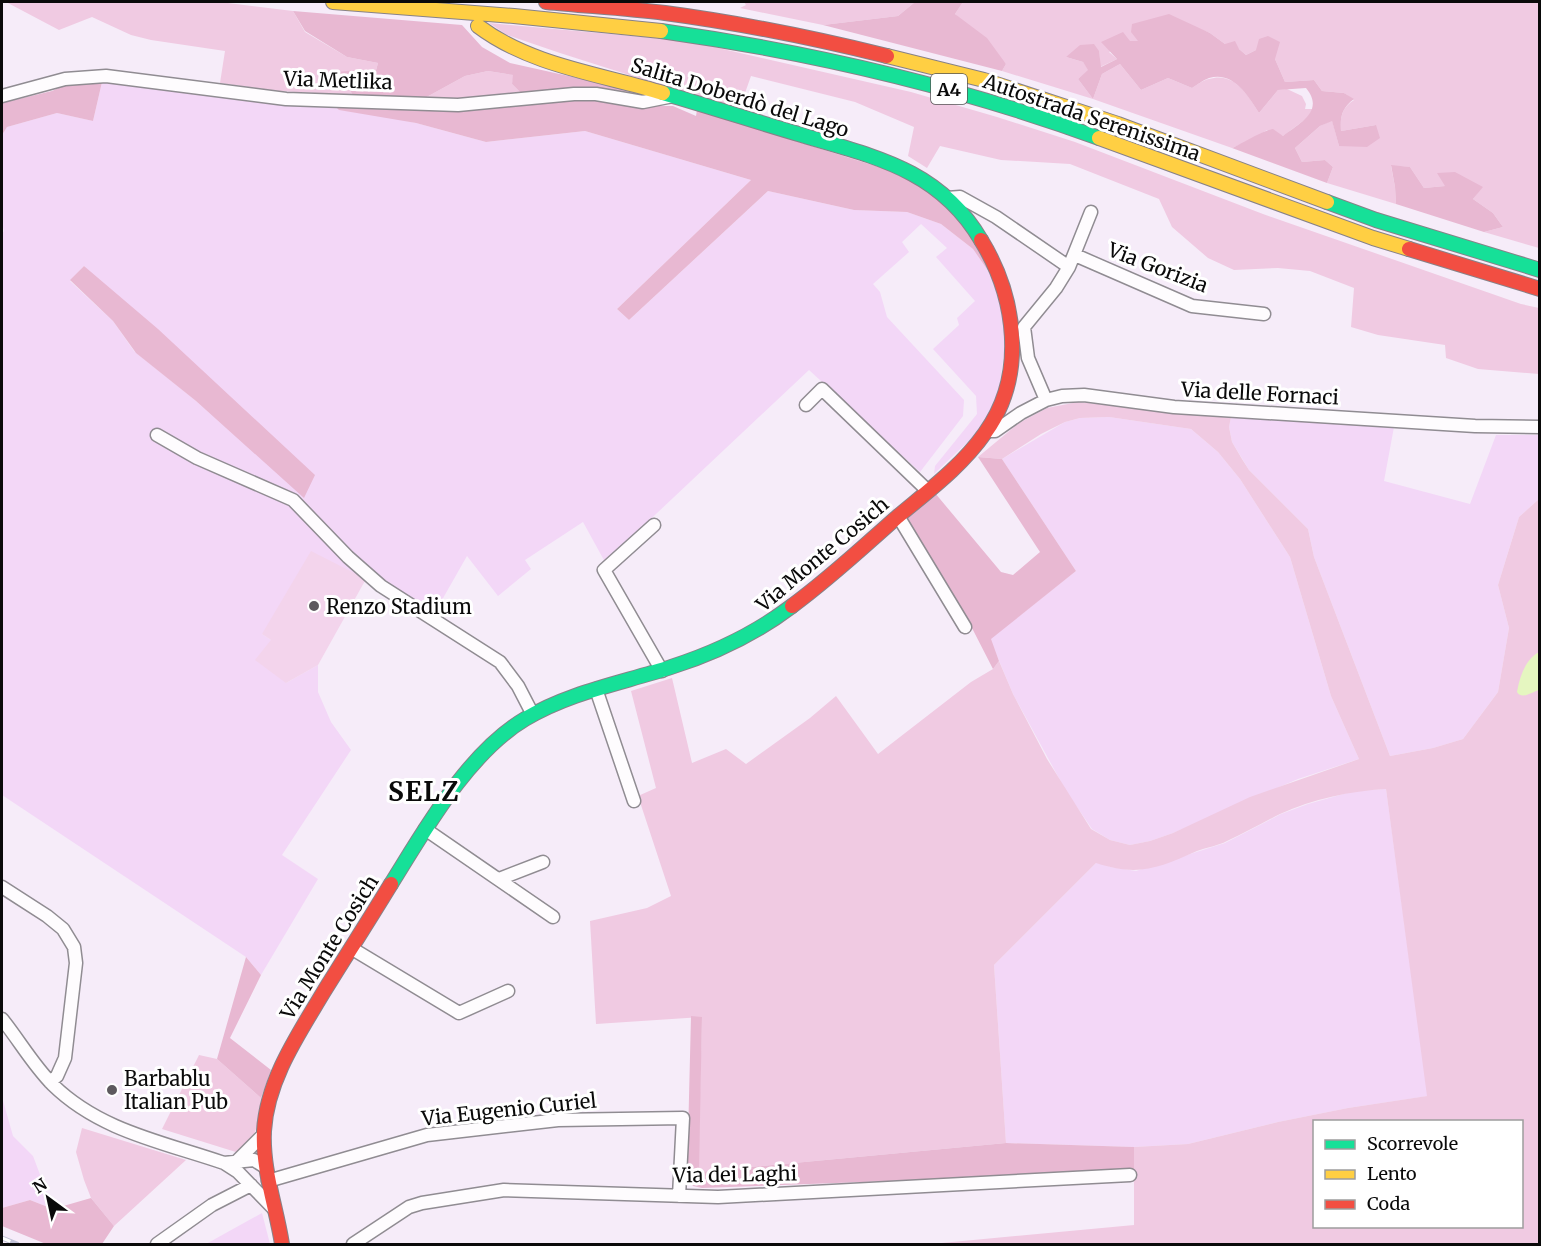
<svg xmlns="http://www.w3.org/2000/svg" width="1541" height="1246" viewBox="0 0 1541 1246" font-family="Merriweather,serif">
  <style>
    .farmland { fill: #f3d7f7; fill-rule: evenodd }
    .green { fill: #f0cae2; fill-rule: evenodd }
    .forest { fill: #e8b8d2 }
    .pitch { fill: #f3d4ec }
    .water { fill: #e5f6c0 }
    .lines { fill: none; stroke-linecap: round; stroke-linejoin: round }
    .street-casing { stroke: #908c92; stroke-width: 15 }
    .fast-casing { stroke: #878288; stroke-width: 16 }
    .slow-casing { stroke: #878288; stroke-width: 16 }
    .jam-casing { stroke: #878288; stroke-width: 16 }
    .street { stroke: #fefcfe; stroke-width: 12 }
    .fast { stroke: #16e098; stroke-width: 14 }
    .slow { stroke: #ffcf43; stroke-width: 14 }
    .jam { stroke: #f24e42; stroke-width: 14 }
    .rail-casing { stroke: #c2c2d7; stroke-width: 5 }
    .rail { stroke: #fff; stroke-width: 3; stroke-dasharray: 9; stroke-linecap: butt }
    .poi-dot { fill: #5d595e; stroke: #fff; stroke-width: 2 }
    .labels { text-anchor: middle; dominant-baseline: central; stroke-width: 6; stroke-linejoin: round; paint-order: stroke }
    .shield { fill: #fff; stroke: #545454; stroke-width: 1.5 }
    .shield-label { font-size: 18px; font-weight: bold; fill: #0a0a0a }
    .street-label { font-size: 20px; fill: #0a0a0a; stroke: #fff }
    .poi-label { font-size: 20px; fill: #0a0a0a; stroke: #fff; text-anchor: start }
    .district-label { font-size: 26px; font-weight: bold; letter-spacing: 1.5px; fill: #0a0a0a; stroke: #fff }
  </style>
  <rect width="100%" height="100%" fill="#f6ecf9"/>
  <!-- farmland -->
  <path class="farmland" d="M102 82 217 96 334 105 416 123 486 142 585 131 751 180 617 309 629 320 768 191 854 210 907 212 941 224 973 249 1000 288 1008 327 997 403 975 435 934 474 935 466 977 414 976 396 933 349 959 325 957 318 975 301 936 257 947 248 921 224 902 242 909 252 873 284 880 292 887 317 964 400 963 416 920 472 809 370 605 562 583 522 525 560 531 569 498 596 467 556 434 614 374 573 262 634 271 640 286 683 318 665V692L331 722 351 750 282 855 318 879 261 975 246 957 2 795V231L4 232 2 222V135L7 127 57 113 93 121ZM84 266 304 497 196 401 134 351 113 321 70 281Z
    M1109 417 1191 429 1218 452 1240 479 1290 557 1331 696 1359 759 1298 779 1173 833 1150 841 1130 845 1110 840 1092 829 1066 791 1013 694 990 639 1076 571 1002 459 1065 422 1080 418Z
    M1231 417 1394 427 1384 481 1470 504 1496 435H1539V499L1519 517 1498 585 1509 628 1498 692 1463 739 1433 748 1390 756 1314 557 1308 529 1249 470 1232 442 1229 427Z
    M1386 789 1428 1096 1348 1108 1278 1122 1188 1144 1134 1147 1006 1143 994 965 1097 862 1111 867 1136 871 1225 843 1281 814 1308 804 1354 791Z
    M2 1097 13 1136 33 1156 53 1209 30 1200 2 1208Z
    M262 1213 270 1244H206Z"/>
  <!-- green -->
  <path class="green" d="M6 2H220L293 11 305 32 347 57 378 63 375 74 358 70 338 73 353 95 278 91 220 83 225 51 151 40 131 35 92 17 59 30Z
    M744 2H915L898 16 823 25 740 8 746 5Z
    M963 2H1539V248L1484 232 1503 227 1493 213 1473 199 1482 187 1445 186 1424 188 1410 167 1391 166 1395 187 1396 204 1327 183 1333 167 1325 160 1302 162 1295 148 1320 126 1332 120 1339 146 1376 125 1341 131C1340 116 1342 108 1354 100L1344 93 1322 91 1314 80 1285 82 1275 59 1256 50 1246 55 1239 49 1225 44 1210 33 1197 28 1139 42 1130 41 1109 52 1117 59 1100 67 1099 51 1066 57 1083 62 1089 70 1078 79 1093 99 1102 74 1120 64 1141 90 1168 78 1192 88C1197 85 1203 80 1209 79 1234 71 1248 95 1259 113L1278 90 1287 89 1302 96 1306 104 1305 109H1313L1307 118 1283 136 1267 130 1251 140 1232 148 1093 99 1002 71 1006 64 955 14Z
    M489 23 688 41 911 92 997 117 1075 142 1263 214 1521 304 1539 308V374L1478 369 1446 358 1445 345 1378 335 1351 327 1354 288 1310 271 1278 268 1234 270 1208 258 1172 227 1159 199 1070 164 1001 160 940 146 927 168 908 156 914 127 855 102 751 76 739 110 560 53 507 35Z
    M488 71 514 75 512 84 521 93 484 98 423 99 465 76Z
    M1078 402 1231 417 1229 427 1232 442 1242 459 1249 470 1308 529 1314 557 1390 756 1433 748 1463 739 1498 692 1509 628 1498 585 1519 517 1539 499V1244H931L1134 1225V1147L1188 1144 1278 1122 1348 1108 1427 1096 1386 789C1350 791 1313 799 1280 814 1262 823 1245 833 1227 841 1218 846 1207 847 1197 851 1158 868 1139 877 1096 863L994 965 1006 1143 698 1172 702 1017 596 1024 590 921 647 908 671 896 638 796 656 788 631 691 672 678 692 763 726 749 746 764 810 718 836 696 878 754 971 682 993 669 999 661 1013 694 1047 759 1091 829 1110 840 1130 845 1150 841 1173 833 1250 797 1359 759 1331 696 1290 557 1240 479 1218 452 1191 429 1109 417 1080 418 1065 422 1041 434 1002 459 978 457 1019 423 1047 408ZM1314 1122H1522V1226H1314Z
    M199 1055 217 1059 261 1098C258 1124 259 1134 239 1153L162 1129Z
    M82 1128 186 1160 114 1226 91 1198 84 1180 76 1152Z"/>
  <!-- forest -->
  <path class="forest" d="M915 2H963L955 14 987 38 1006 64 1002 71 823 25 898 16Z
    M293 11 462 25 482 47 510 63 636 91 639 94 633 97 571 89 521 93 512 84 513 75 488 71 465 76 423 99 353 95 337 72 358 70 375 74 378 63 347 57 305 31Z
    M1169 14 1210 33 1225 44 1235 41 1239 49 1246 55 1256 50 1259 39 1268 36 1280 42 1275 59 1285 82 1314 80 1322 91 1344 93 1354 99C1342 108 1340 116 1341 131L1376 125 1380 138 1367 147 1339 146 1332 121 1320 126 1295 148 1302 162 1325 160 1333 167 1327 183 1232 148C1243 143 1263 130 1273 129L1283 136C1300 123 1325 111 1306 88L1278 90 1259 113C1248 96 1234 71 1209 78 1203 80 1197 85 1192 88L1168 78 1141 90 1120 64 1102 74 1093 99 1078 79 1088 70 1083 62 1066 57 1080 45 1094 44 1099 51 1101 67 1117 59 1101 42 1123 32 1130 41H1138L1131 32 1132 24Z
    M102 82 93 121 57 113 7 127 2 135V103L52 91 67 84Z
    M592 99 638 106H673L696 116 697 110 885 169 928 189 967 228 1000 288 973 249 941 224 907 212 854 210 768 191 629 320 617 309 751 180 585 131 486 142 416 123 339 110 334 105Z
    M1391 165 1410 167 1424 188 1445 186 1437 173 1455 172 1483 187 1473 199 1493 213 1503 227 1484 232 1396 204 1395 187Z
    M84 266 158 329 315 475 304 498 196 401 136 353 113 321 70 280Z
    M978 457 1002 459 1076 571 991 639 999 661 993 669 973 630 907 519 935 493 1001 572 1013 575 1040 552Z
    M246 957 261 975 230 1038 271 1070 261 1098 217 1059Z
    M691 1016 702 1017 699 1172 1006 1143 1134 1147V1172L702 1188 693 1186 687 1178Z
    M91 1198 114 1226 102 1244H46L2 1226V1208L30 1200 53 1209Z"/>
  <!-- pitch -->
  <path class="pitch" d="M311 551 366 579 318 665 286 683 255 660 271 640 262 634Z"/>
  <!-- water -->
  <path class="water" d="M1539 652V690C1532 692 1522 700 1517 692 1520 676 1525 660 1539 652Z"/>
  <g class="lines">
    <!-- street casing -->
    <g class="street-casing">
      <path id="street" d="M2 96 65 79 106 76 286 99 458 105 574 94H596L643 102 673 96
        M947 198 960 197 996 217 1069 267
        M1075 255 1192 306 1264 314
        M1046 400 1028 358 1024 327 1056 288 1069 267 1091 212
        M806 405 822 389 928 491
        M987 431H995L1021 413 1046 400 1062 396 1084 395 1174 407 1475 426 1540 427
        M157 435 197 458 293 500 348 557 381 586 500 662 518 686 532 713
        M898 516 965 627
        M654 525 604 570 662 671
        M596 689 634 801
        M425 829 553 917
        M499 879 543 862
        M2 887 47 916 63 929 74 947 76 963 65 1058 57 1076 50 1082
        M351 948 459 1013 508 991
        M2 1019C19 1040 33 1065 53 1085 100 1131 163 1142 224 1163L238 1172 274 1209
        M237 1161 264 1134
        M224 1163 254 1160 265 1167
        M268 1181 427 1135 558 1120 683 1118 679 1196
        M157 1244 212 1205 251 1185
        M353 1244 409 1207 422 1203 504 1190 718 1197 1130 1175"/>
    </g>
    <!-- fast casing -->
    <g class="fast-casing">
      <path id="fast" d="M661 31C810 52 957 86 1099 138
        M663 93C708 106 751 120 795 133 870 156 938 167 981 240
        M1327 202 1376 220 1540 270
        M391 884C426 828 468 753 525 719 570 692 622 683 671 667 715 653 755 634 792 606"/>
    </g>
    <!-- slow casing -->
    <g class="slow-casing">
      <path id="slow" d="M333 2 514 16 661 31
        M478 26C531 66 601 74 663 93
        M887 56 984 80 1118 124 1327 202
        M1099 138 1373 238 1409 249"/>
    </g>
    <!-- jam casing -->
    <g class="jam-casing">
      <path id="jam" d="M546 2C586 6 626 8 665 13 740 23 814 38 887 56
        M1409 249 1540 289
        M792 606C829 579 862 548 896 518 928 491 961 467 985 433 1027 375 1016 297 981 240
        M282 1244C276 1206 262 1169 264 1131 267 1080 298 1035 323 993 346 956 369 920 391 884"/>
    </g>
    <!-- street -->
    <use href="#street" class="street"/>
    <!-- fast -->
    <use href="#fast" class="fast"/>
    <!-- slow -->
    <use href="#slow" class="slow"/>
    <!-- jam -->
    <use href="#jam" class="jam"/>
    <!-- rail casing -->
    <g class="rail-casing">
      <path id="rail" d="M2 1238 17 1244"/>
    </g>
    <!-- rail -->
    <use href="#rail" class="rail"/>
  </g>
  <!-- markers -->
  <g class="poi-dot">
    <circle cx="314" cy="606" r="6"/>
    <circle cx="112" cy="1090" r="6"/>
  </g>
  <g class="labels">
    <!-- shield labels -->
    <rect class="shield" x="931" y="74" width="36" height="30" rx="4.5"/>
    <g class="shield-label">
      <text x="949" y="89">A4</text>
    </g>
    <!-- street labels -->
    <g class="street-label">
      <text transform="translate(338 80) rotate(2)">Via Metlika</text>
      <text transform="translate(740 97) rotate(17)">Salita Doberdò del Lago</text>
      <text transform="translate(1092 117) rotate(19)">Autostrada Serenissima</text>
      <text transform="translate(1158 267) rotate(21)">Via Gorizia</text>
      <text transform="translate(1260 393) rotate(3)">Via delle Fornaci</text>
      <text transform="translate(822 554) rotate(-40)">Via Monte Cosich</text>
      <text transform="translate(329 947) rotate(-58)">Via Monte Cosich</text>
      <text transform="translate(509 1109) rotate(-6)">Via Eugenio Curiel</text>
      <text transform="translate(735 1174) rotate(-1)">Via dei Laghi</text>
    </g>
    <!-- poi labels -->
    <g class="poi-label">
      <text x="326" y="606">Renzo Stadium</text>
      <text x="124" y="1078">Barbablu<tspan x="124" dy="23">Italian Pub</tspan></text>
    </g>
    <!-- district labels -->
    <g class="district-label">
      <text x="424" y="791">SELZ</text>
    </g>
  </g>
  <!-- border -->
  <rect width="1541" height="1246" fill="none" stroke="#0a0a0a" stroke-width="6"/>
  <!-- legend -->
  <rect x="1313" y="1120" width="210" height="108" fill="#ffffff" stroke="#9d9d9d" stroke-width="1.5"/>
  <rect x="1325" y="1140" width="30" height="9" fill="#16e098" stroke="#9d9d9d" stroke-width="1.5"/>
  <text x="1367" y="1150" font-size="18" fill="#0a0a0a">Scorrevole</text>
  <rect x="1325" y="1170" width="30" height="9" fill="#ffcf43" stroke="#9d9d9d" stroke-width="1.5"/>
  <text x="1367" y="1180" font-size="18" fill="#0a0a0a">Lento</text>
  <rect x="1325" y="1200" width="30" height="9" fill="#f24e42" stroke="#9d9d9d" stroke-width="1.5"/>
  <text x="1367" y="1210" font-size="18" fill="#0a0a0a">Coda</text>
  <!-- north arrow -->
  <g transform="translate(48 1198) rotate(327)" stroke="#ffffff" stroke-width="4.5" paint-order="stroke">
  <path d="M0-4.5L10 22L0 15L-10 22Z" fill="#0a0a0a"/>
  <text y="-9" font-size="16" font-weight="bold" text-anchor="middle" fill="#0a0a0a">N</text>
  </g>
</svg>
